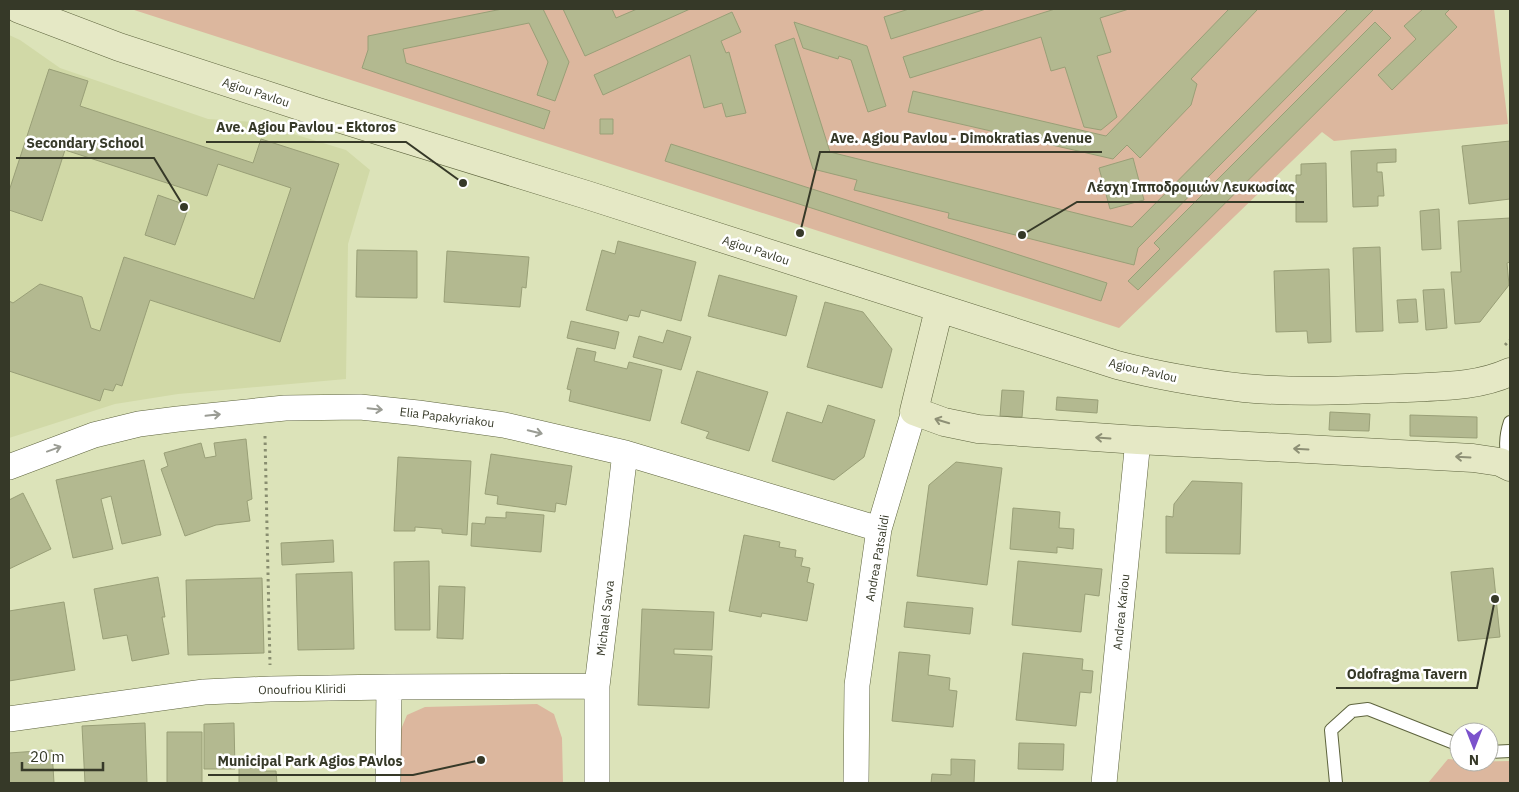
<svg xmlns="http://www.w3.org/2000/svg" width="1519" height="792" viewBox="0 0 1519 792" font-family="'IBM Plex Sans',sans-serif">
  <style>
    .built { fill: #d1d9a7 }
    .green { fill: #dcb79e }
    .building { fill: #b3b990; stroke: #999f77 }
    .lines { fill: none; stroke-linecap: round; stroke-linejoin: round }
    .service-casing { stroke: #5e643e; stroke-width: 14 }
    .minor-casing { stroke: #5e643e; stroke-width: 26 }
    .secondary-casing { stroke: #5e643e; stroke-width: 29 }
    .path { stroke: #888d6f; stroke-width: 3; stroke-dasharray: 2.5 4; stroke-linecap: butt }
    .service { stroke: #fff; stroke-width: 12 }
    .minor { stroke: #fff; stroke-width: 25 }
    .secondary { stroke: #e5e8c5; stroke-width: 28 }
    .oneway { stroke: #9a9c94 }
    .oneway2 { stroke: #8e9076 }
    .labels { text-anchor: middle; dominant-baseline: central; stroke-width: 5; stroke-linejoin: round; paint-order: stroke }
    .street-label { font-size: 12px; fill: #363928; stroke: #fff }
    .leader { fill: none; stroke: #363928; stroke-width: 2 }
    .callout-dot { fill: #363928; stroke: #fff; stroke-width: 2 }
    .callout-label { font-size: 14px; text-anchor: middle; font-weight: bold; fill: #363928; stroke: #fff; stroke-width: 5; stroke-linejoin: round; paint-order: stroke }
  </style>
  <rect width="100%" height="100%" fill="#dce3b9"/>
  <!-- built -->
  <path class="built" d="M9 35 20 40 60 68 208 119 254 122 346 150 370 170 348 244 346 379 178 394 115 404 9 438Z"/>
  <!-- green -->
  <path class="green" d="M131 9H1494L1508 124 1334 141 1322 132 1119 328Z
    M537 704 554 714 562 738 563 783H399V734L407 715 425 707Z
    M1448 759 1459 760V762L1510 761V783H1428Z"/>
  <!-- building -->
  <path class="building" d="M502 9H543L569 62 555 101 537 95 548 62 529 23 403 49 406 63 550 111 544 129 362 68 368 50V36Z
    M563 9H612L616 18 637 9H690L585 56Z
    M909 9H986L891 39 884 17Z
    M1055 9H1129L1100 18 1111 52 1097 56 1117 117 1101 130 1084 127 1065 67 1051 71 1041 37 910 78 903 57Z
    M1229 9H1256L1257 10 1191 79 1197 84 1191 105 1140 158 1127 145 1113 159 908 112 913 91 1106 136Z
    M1348 9H1374L1138 248 1134 265 948 218 949 213 854 190 857 180 813 169 775 45 794 38 830 152 1132 227Z
    M1423 9H1450L1445 14 1457 27 1392 90 1378 75 1416 39 1404 26Z
    M732 12 741 32 721 41 726 53 729 52 746 113 726 117 722 103 704 108 690 55 603 95 594 75Z
    M794 22 867 46 886 106 868 112 851 60 839 56 838 59 803 48Z
    M1375 22 1391 38 1138 290 1128 281 1160 249 1154 243Z
    M49 69 88 81 80 106 253 163 261 139 339 164 280 342 150 300 122 386 116 384 113 391 104 389 100 401 9 371V301L13 303 40 284 82 297 91 328 100 331 124 257 254 299 291 188 218 164 207 196 65 150 42 221 9 210V191Z
    M600 119H613V134H600Z
    M1510 141V199L1469 204 1462 146Z
    M671 144 1107 283 1101 301 665 161Z
    M1396 149V162L1377 163V172H1382L1384 196H1378V206L1353 207 1351 151Z
    M1133 158 1144 200 1110 209 1099 168Z
    M1326 163 1327 222H1296V175H1301V164Z
    M158 195 189 206 175 245 145 235Z
    M1439 209 1441 249 1422 250 1420 211Z
    M1510 218V262L1507 263 1509 285 1480 322 1455 324 1451 272H1461L1458 221Z
    M618 241 696 262 681 321 641 310 639 317 629 315 627 321 586 310 602 250 615 254Z
    M1380 247 1383 331 1356 332 1353 248Z
    M357 250 417 251V298L356 297Z
    M447 251 529 257 526 288 522 287 520 307 444 302Z
    M1329 269 1331 342 1308 343 1307 331 1276 332 1274 271Z
    M719 275 797 296 786 336 708 316Z
    M1444 289 1447 328 1426 330 1423 290Z
    M1416 299 1418 322 1399 323 1397 300Z
    M825 302 863 312 892 349 882 388 807 367Z
    M571 321 619 332 615 349 567 338Z
    M667 330 691 337 681 370 633 357 639 336 663 343Z
    M577 348 596 352 594 361 627 369 629 362 662 370 650 421 569 401 571 390 567 389Z
    M697 371 768 392 749 451 706 438 709 432 681 423Z
    M1002 390 1024 391 1022 417 1000 416Z
    M1057 397 1098 400 1097 413 1056 410Z
    M828 405 875 420 864 457 834 480 772 461 787 412 822 423Z
    M1330 412 1370 414 1369 431 1329 430Z
    M1410 415 1477 417V438L1410 436Z
    M246 439 252 499 247 501 250 521 216 525 185 536 161 469 168 466 164 453 201 443 205 458 216 456 214 443Z
    M491 454 572 466 566 505 556 503 555 512 497 504 498 496 485 494Z
    M398 457 471 461 467 535 442 533V529L415 527V531H394Z
    M144 460 161 535 122 544 111 496 101 499 113 549 73 558 56 480Z
    M956 462 1002 468 987 585 917 576 929 485Z
    M1192 481 1242 483 1240 554 1166 553V516L1173 517 1174 504Z
    M23 493 51 549 9 569V500Z
    M1013 508 1060 512 1059 528 1074 529 1073 549 1057 547V553L1010 549Z
    M506 512 544 515 541 552 471 546 472 523 485 524 486 517 506 518Z
    M744 535 780 542 779 547 796 550 795 557 803 558 801 566 810 568 807 582 814 584 807 621 762 613 761 617 729 611Z
    M333 540 334 562 282 565 281 543Z
    M429 561 430 630H395L394 562Z
    M1018 561 1102 569 1099 596 1085 594 1081 632 1012 625Z
    M1493 568 1500 637 1458 641 1451 572Z
    M352 572 354 649 298 650 296 574Z
    M158 577 165 617H162L169 654 132 661 127 635 103 639 94 589Z
    M262 578 264 653 188 655 186 580Z
    M439 586 465 587 463 639 437 638Z
    M64 602 75 670 9 681V611Z
    M907 602 973 608 970 634 904 627Z
    M642 609 714 612 712 650 674 649V654L712 656 709 708 638 705Z
    M899 652 930 655 928 675 950 678 949 690 957 691 953 727 892 721Z
    M1023 653 1083 659 1082 670 1093 671 1091 693 1080 692 1076 726 1016 720Z
    M145 723 147 783H85L82 726Z
    M234 723 235 769H204V724Z
    M167 732H202V783H167Z
    M1019 743 1064 744 1063 770 1018 769Z
    M52 750 54 783H9V753Z
    M951 759 975 760 974 783H931L932 774 951 775Z
    M239 760H260V771H276L277 783H239Z"/>
  <g class="lines">
    <!-- service casing -->
    <g class="service-casing">
      <path id="service" d="M1509 465C1505 449 1505 437 1510 422
        M1489 752 1510 751
        M1336 783 1331 730 1352 711 1368 709 1459 745"/>
    </g>
    <!-- minor casing -->
    <g class="minor-casing">
      <path id="minor" d="M9 467 94 435 139 424 178 419 285 408 360 407 418 413 504 425 625 453 879 529
        M9 719 204 692 270 689 389 687 597 686
        M388 783 389 687
        M597 783V686L625 453
        M856 783 857 685 879 529 914 411
        M1104 783 1138 440"/>
    </g>
    <!-- secondary casing -->
    <g class="secondary-casing">
      <path id="secondary" d="M19 9 119 47 315 111 587 195 1117 365C1159 376 1201 383 1244 388 1297 393 1353 390 1406 388 1442 386 1477 387 1510 372
        M939 309 914 411 944 422 978 429 1138 440 1473 458 1500 462 1510 467"/>
    </g>
    <!-- path -->
    <path class="path" d="M1505 345 1510 340
      M265 436 270 665"/>
    <!-- service -->
    <use href="#service" class="service"/>
    <!-- minor -->
    <use href="#minor" class="minor"/>
    <!-- secondary -->
    <use href="#secondary" class="secondary"/>
  </g>
  <!-- one-way arrows -->
  <defs><path id="oneway-shaft" d="M-6 0H5M1.5-3L5.5 0L1.5 3" fill="none" stroke-width="1.6" stroke-linecap="round" stroke-linejoin="round" transform="scale(1.25)"/></defs>
  <g class="oneway">
    <use href="#oneway-shaft" transform="translate(375 409) rotate(6)"/>
    <use href="#oneway-shaft" transform="translate(213 415) rotate(-6)"/>
    <use href="#oneway-shaft" transform="translate(535 432) rotate(14)"/>
    <use href="#oneway-shaft" transform="translate(54 449) rotate(-20)"/>
  </g>
  <g class="oneway2">
    <use href="#oneway-shaft" transform="translate(942 421) rotate(-163)"/>
    <use href="#oneway-shaft" transform="translate(1103 438) rotate(-176)"/>
    <use href="#oneway-shaft" transform="translate(1301 449) rotate(-177)"/>
    <use href="#oneway-shaft" transform="translate(1463 457) rotate(-177)"/>
  </g>
  <g class="labels">
    <!-- street labels -->
    <g class="street-label">
      <text transform="translate(256 92) rotate(18)">Agiou Pavlou</text>
      <text transform="translate(756 250) rotate(18)">Agiou Pavlou</text>
      <text transform="translate(1143 370) rotate(13)">Agiou Pavlou</text>
      <text transform="translate(447 417) rotate(7)">Elia Papakyriakou</text>
      <text transform="translate(877 558) rotate(-80)">Andrea Patsalidi</text>
      <text transform="translate(1121 612) rotate(-84)">Andrea Kariou</text>
      <text transform="translate(605 618) rotate(-83)">Michael Savva</text>
      <text transform="translate(302 689) rotate(-1)">Onoufriou Kliridi</text>
    </g>
  </g>
  <!-- callouts -->
  <path class="leader" d="M463 183L406 142H206M800 233L820 152H1102M184 207L154 158H16M1022 235L1077 202H1304M1495 599L1477 688H1336M481 760L413 775H208"/>
  <g class="callout-dot">
    <circle cx="463" cy="183" r="5"/>
    <circle cx="800" cy="233" r="5"/>
    <circle cx="184" cy="207" r="5"/>
    <circle cx="1022" cy="235" r="5"/>
    <circle cx="1495" cy="599" r="5"/>
    <circle cx="481" cy="760" r="5"/>
  </g>
  <g class="callout-label">
    <text x="306" y="132">Ave. Agiou Pavlou - Ektoros</text>
    <text x="961" y="143">Ave. Agiou Pavlou - Dimokratias Avenue</text>
    <text x="85" y="148">Secondary School</text>
    <text x="1191" y="192">Λέσχη Ιπποδρομιών Λευκωσίας</text>
    <text x="1407" y="679">Odofragma Tavern</text>
    <text x="310" y="766">Municipal Park Agios PAvlos</text>
  </g>
  <!-- border -->
  <rect width="1519" height="792" fill="none" stroke="#363928" stroke-width="20"/>
  <!-- north arrow -->
  <g transform="translate(1474 747) rotate(180)"><circle r="24" fill="#ffffff" stroke="#afb0a9"/>
  <path d="M0-4L9 19L0 12L-9 19Z" fill="#7b52cc"/>
  <text y="-8" font-size="14" font-weight="bold" text-anchor="middle" fill="#363928">N</text>
  </g>
  <!-- scale -->
  <path d="M22 762v8h81v-8" fill="none" stroke="#363928" stroke-width="2.5"/>
  <text x="30" y="762" font-size="15" fill="#363928" stroke="#ffffff" stroke-width="4" paint-order="stroke">20 m</text>
</svg>
